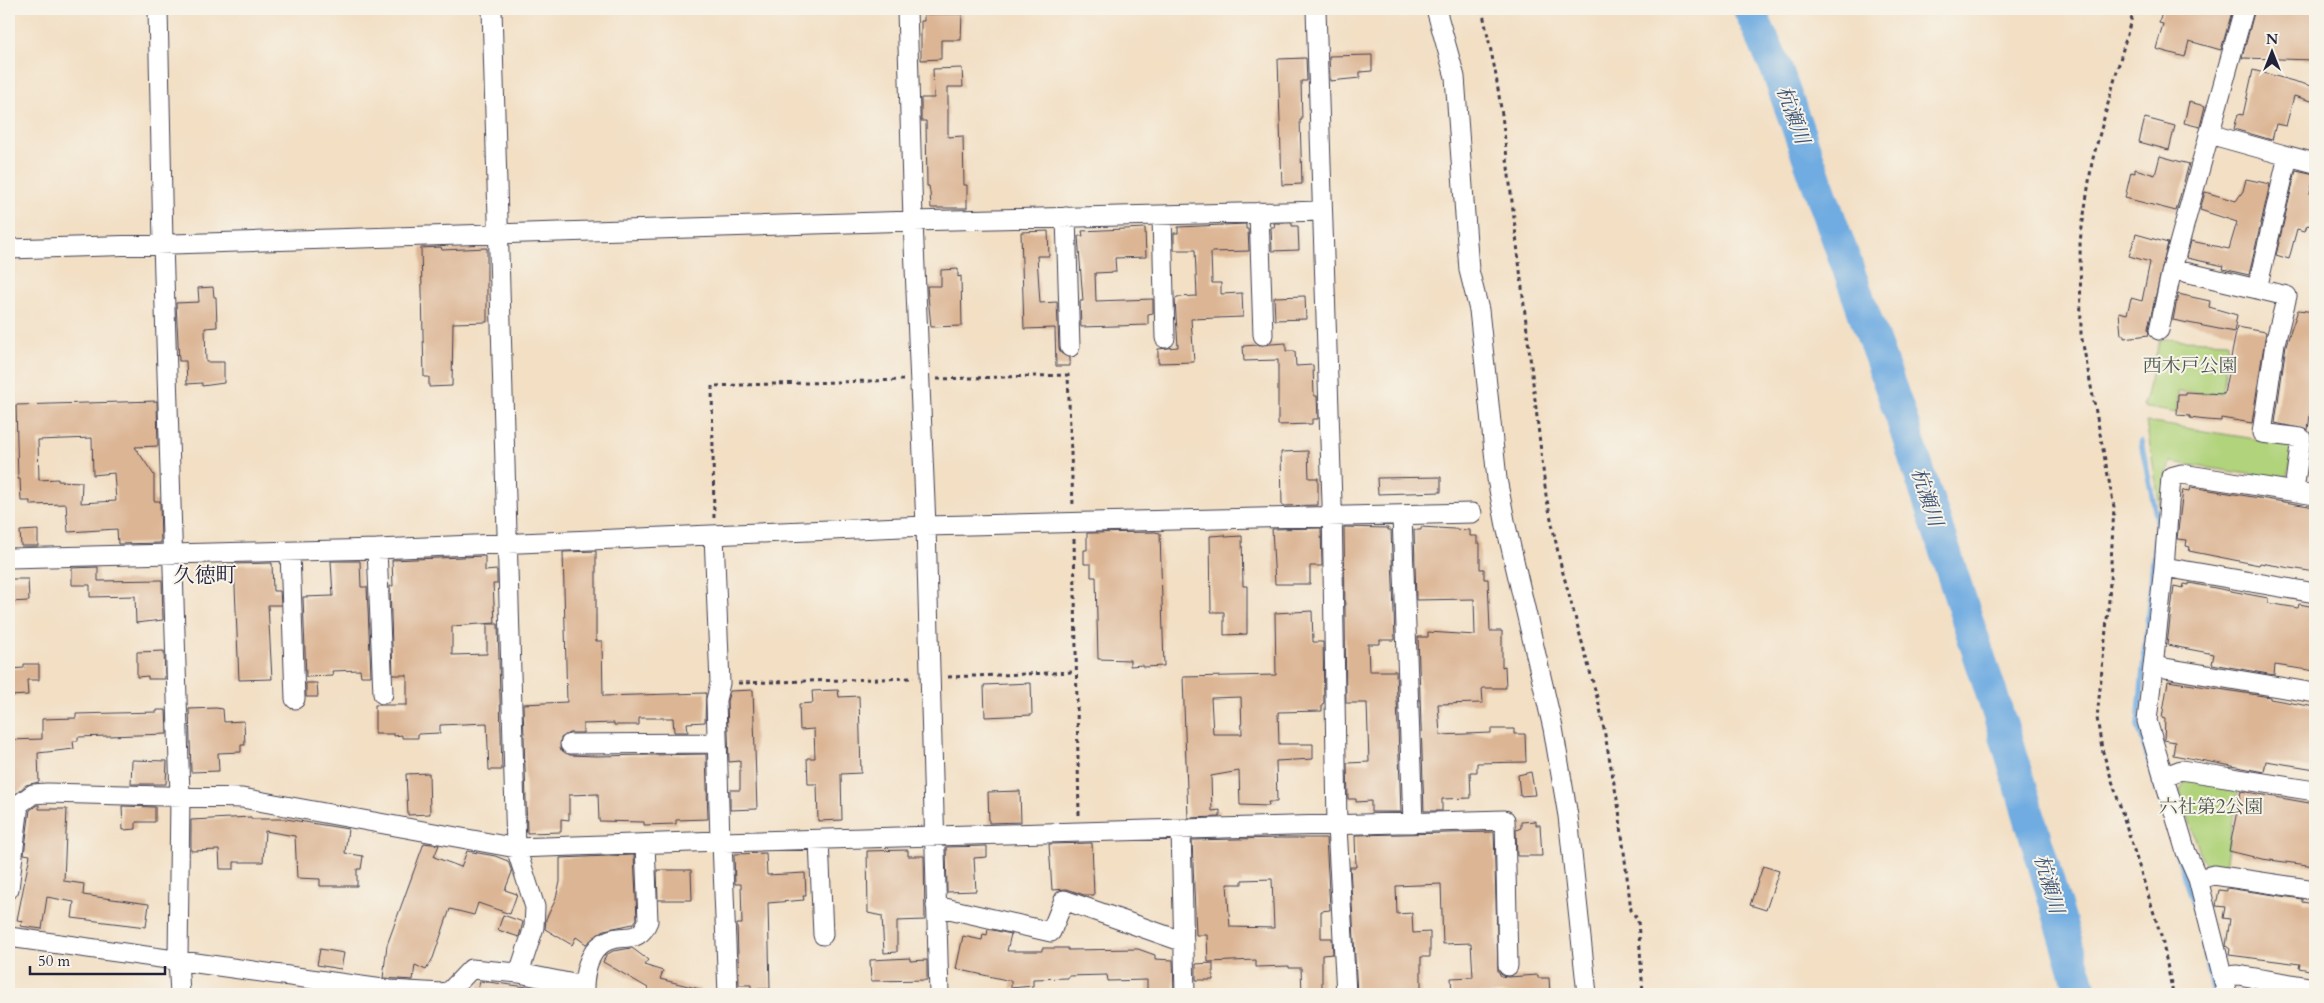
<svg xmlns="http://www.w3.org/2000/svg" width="2324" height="1003" viewBox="0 0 2324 1003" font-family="Cardo,'Noto Serif JP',serif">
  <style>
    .green { fill: #b1d37c; stroke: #6a7a5c }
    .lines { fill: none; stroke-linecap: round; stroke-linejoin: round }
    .stream { stroke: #6face1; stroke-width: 5.5 }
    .river { stroke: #6face1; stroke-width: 32 }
    .building { fill: #dcb594; fill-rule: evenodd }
    .street-casing { stroke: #413e50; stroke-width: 21 }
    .path { stroke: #413e50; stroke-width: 3; stroke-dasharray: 4 4; stroke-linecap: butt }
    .street { stroke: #fff; stroke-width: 19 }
    .labels { text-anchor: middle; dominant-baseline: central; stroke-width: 4; stroke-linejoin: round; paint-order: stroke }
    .park-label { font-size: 19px; fill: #4d574e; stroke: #f7f3e8 }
    .water-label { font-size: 20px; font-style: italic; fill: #3d5275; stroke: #f7f3e8 }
    .quarter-label { font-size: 21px; fill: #22223b; stroke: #f7f3e8 }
  </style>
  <rect width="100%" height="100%" fill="#f7f3e8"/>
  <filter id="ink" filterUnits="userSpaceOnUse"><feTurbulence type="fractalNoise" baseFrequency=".02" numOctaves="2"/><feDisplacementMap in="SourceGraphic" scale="10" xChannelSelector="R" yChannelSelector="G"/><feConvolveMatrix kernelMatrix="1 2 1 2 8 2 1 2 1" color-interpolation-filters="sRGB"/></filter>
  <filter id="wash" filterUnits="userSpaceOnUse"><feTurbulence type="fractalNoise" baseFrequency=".0096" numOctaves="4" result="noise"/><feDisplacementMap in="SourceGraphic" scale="20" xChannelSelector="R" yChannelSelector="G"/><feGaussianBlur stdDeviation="1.12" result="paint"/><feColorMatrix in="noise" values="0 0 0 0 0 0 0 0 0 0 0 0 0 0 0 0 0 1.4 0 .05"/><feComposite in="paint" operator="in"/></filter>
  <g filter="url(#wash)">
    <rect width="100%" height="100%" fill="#f2dfc4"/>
    <!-- green -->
    <path class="green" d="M2160 339 2228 342 2223 393 2178 392 2176 413 2143 407Z
      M2146 422 2294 445 2287 480 2170 462 2160 506Z
      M2188 779 2239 786 2225 866 2209 865 2202 859 2180 791Z"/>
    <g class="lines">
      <!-- stream -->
      <path class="stream" d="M2141 442 2157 519 2138 725 2165 813
        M2177 853 2198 920 2214 994"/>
      <!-- river -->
      <path class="river" d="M1749 9 1776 68 1899 411 2005 735 2082 994"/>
    </g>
    <g id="blocks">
      <!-- building -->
      <path class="building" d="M2163 9H2221L2232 12 2221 50 2189 41 2185 57 2156 49 2163 24 2159 23Z
        M2255 9H2315V60L2242 58Z
        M924 14H962L961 40H941V59L921 60V21H924Z
        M1372 55V71L1360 72V78L1330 81 1329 56Z
        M1306 58 1307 81H1301L1302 120H1300L1302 184 1282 185 1278 59Z
        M962 68 963 87H948V137L963 136 964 185H967V208H931L930 192 929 186H927L926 121H921V98H934L933 69Z
        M2253 70 2315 87V102L2294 96 2286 126 2276 124 2272 140 2234 129 2238 114 2243 115Z
        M2189 102 2205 106 2200 127 2184 123Z
        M2145 118 2175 126 2169 150 2139 142Z
        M2160 156 2189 164 2176 211 2125 198 2131 172 2135 173V169L2155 175Z
        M2296 170 2315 174 2310 194 2314 195 2312 203 2315 205 2310 226 2307 225 2305 231 2297 229 2289 259 2276 255Z
        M2246 179 2270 184 2249 275 2223 269 2224 266 2187 258 2191 241 2229 249 2237 222 2200 210 2205 192 2236 201 2243 191Z
        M1274 223H1292V226H1298L1299 250 1272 251 1271 227H1275Z
        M1246 224V229H1248L1249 251 1211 252 1212 283H1221V294L1242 293 1243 317 1191 319 1194 362 1158 363V349L1178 347 1175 299 1177 297 1197 296 1195 250H1174V233H1178V227Z
        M1145 228 1146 257 1115 258 1116 272 1095 273 1096 301 1153 299V313L1148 314V325L1081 327 1080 301H1083L1078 236H1083L1082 231Z
        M1048 231 1049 256H1037L1040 303 1057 302 1059 348 1061 353 1070 358V366H1056L1055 328 1024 329 1021 232Z
        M2136 234 2168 243 2148 328 2149 335 2124 338V335H2121L2119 312 2127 314 2131 298 2142 301 2150 262 2129 256Z
        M441 247 442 250 487 248V322L453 323 452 386 429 387V377H424L421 248Z
        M958 269V277L961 276 962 326 931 327 927 286H941V270Z
        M213 287 214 297H216L217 327 205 328 206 362H224V383L202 386V383L187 384 186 361H179L176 303 199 302 198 288Z
        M2178 294 2210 301 2209 307 2237 315 2234 332 2173 320Z
        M1305 296 1306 319 1275 320 1274 297Z
        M2298 310 2315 312V379L2308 430 2275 423 2286 345Z
        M2237 327 2266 332 2252 423 2221 418V421L2206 420 2190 418V416L2177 415 2178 394H2185V392L2224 394Z
        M1286 343V351H1295L1296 366 1313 365 1314 396H1317L1318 419H1312V424L1278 425V360L1244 361 1243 346Z
        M157 401 158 446 135 447 154 475V501H160L161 543 118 544 117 529 68 532 66 504 30 505V501H21L20 479H18L16 405ZM92 438 93 475 114 473 116 501 81 503 82 482 58 481V479L39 480 38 440Z
        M1308 451 1309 478H1318V505L1282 506 1281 452Z
        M1441 477V492L1378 494 1377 478Z
        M2191 487 2315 507V572L2260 563 2259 565 2189 551 2190 547 2186 546 2187 540 2177 539 2183 490 2190 491Z
        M1344 527 1388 528V530H1391L1395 640H1380V644H1368L1369 671H1396L1401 812H1371V801L1356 802V799H1348L1347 763 1369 762 1367 703H1346Z
        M1421 527 1470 530V536H1477V543H1480V569H1484V579H1488L1490 631H1502V667L1505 666 1506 688H1482L1483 703 1438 704 1440 735 1491 733V729H1514V734H1525L1526 762 1477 763V772H1470L1471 798 1442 799V811H1424L1418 637H1428V632L1475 635 1474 599 1416 600 1414 530H1421Z
        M1321 528 1322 566H1310V584H1275L1272 529Z
        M38 530V546H21L20 531Z
        M1155 532 1160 533 1164 666 1143 667V665L1130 666V660L1098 659 1096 577H1091V564H1084V550H1087V533Z
        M1225 535V537L1242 536 1243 586H1247V634L1224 635V612H1211L1210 536Z
        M596 551V641H602L603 696 706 693 705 722 687 723 688 732H674L673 718H639V725H614V723L583 724V733H569L561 738 560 749 570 755 596 756 706 754 708 819 676 820V824L644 825V822L599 821 598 794 569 795V820L561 819V832L527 833 523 704 567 702 563 552Z
        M485 556V571L497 570V584H493L495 623 452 626V655L487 654V624H498L502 770H489L487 723 440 725V733L418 734V738H402V735L394 736V734H375V705H407V675H393L390 586H393L392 560Z
        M331 561H360L361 587H367L371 676H361L360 670 332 671 333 676 306 677 303 597 333 596Z
        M272 563 273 591H280L281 605H268L272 679 239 680 234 564Z
        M98 567V581L162 580 163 620 136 623 135 596 90 597V585H72V568Z
        M9 579H28L29 601 9 602Z
        M2189 583 2268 598V603L2298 608 2299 604 2315 607V671L2275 665 2274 675 2212 664 2214 654 2167 645 2174 586 2183 588 2184 584 2189 585Z
        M1312 611 1313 642H1323L1324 703 1322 704V711L1278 712 1279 744H1313V759L1276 761 1277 802H1268L1269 806 1240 805 1239 771 1211 776 1212 811 1220 810V817L1188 818 1183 677 1276 675 1275 613ZM1241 697 1242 734H1213L1211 698Z
        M164 651 165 679H148V676L137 677V652Z
        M24 664H39V680H27L28 695 9 696V669L24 668Z
        M2168 681 2270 697V699L2315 707V769L2266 761 2264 772 2173 755 2175 742 2164 740 2165 719 2162 718Z
        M306 683H317L318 697H306Z
        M1031 683 1032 715 985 717 984 685Z
        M753 690 757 809 730 810V790H740V761L729 762 727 701 730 691Z
        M838 690 839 697 859 696 861 773 841 774 842 820 818 821 817 784H808L807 758H815L814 729 800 730 799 704 813 703 812 691Z
        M216 708 223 709 224 722 244 721 245 745H241V752L218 753 219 771 191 772 189 709Z
        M157 710H166L167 734 78 737V741H73L74 749 38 753 39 782 26 785 9 800V740L42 739V719L76 718V714L157 712Z
        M132 760 167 761 166 784H131Z
        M1531 772 1535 795 1520 796 1518 775Z
        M429 773 430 814 408 815 406 774Z
        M1020 791 1021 822 989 823 988 792Z
        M2241 791 2315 804V866L2262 859 2229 851Z
        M37 805H39V809H67L64 881 84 884 83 895 149 904 146 927 72 918 74 902 47 897 42 929 20 926 23 921 17 920 30 855 24 854 30 810Z
        M122 806 155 807V822H136V829L123 830Z
        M251 817V819H286L348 829 345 853 363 856 361 869H357V886H320V879L297 878 295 836 265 831 263 862H234V869H220L219 850 191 851V820Z
        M1536 821V825H1540L1542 856H1517L1516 830 1521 828V822Z
        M1494 832 1498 971 1501 976 1508 977 1538 975V978H1549L1550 994H1452L1451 978 1473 977 1471 943 1443 944 1441 884 1396 886 1397 914 1412 913 1413 933 1430 932V957H1421V994H1357L1350 867H1356L1355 835Z
        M1281 838H1326L1330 910 1321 911V938H1332L1333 954 1322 955V994H1302L1301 968H1289V966L1256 967V960L1208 962 1207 935H1196L1192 840ZM1272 879 1274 928 1230 927 1227 884H1242V880Z
        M424 843 439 845 434 857 461 867 467 851 495 856 508 861 512 872 505 890 517 894 510 914 478 903 474 915 450 909 433 958 426 970 415 965 413 980 383 978 387 945Z
        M1092 843 1094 895H1084L1067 889 1052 890 1049 844Z
        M987 846V857L974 858 976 891 947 892 946 847Z
        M908 850V856H924L925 920 897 921V952L884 953 882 916 868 913 867 851Z
        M766 853 767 875 805 873 806 896H803L804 900 768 903 770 989H751V985H739L737 924H742L741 884H735L734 854Z
        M634 855 637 919 633 924 604 930 586 944 576 937 572 945 545 929 546 919 555 901 560 882V858Z
        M1763 866 1779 871 1766 910 1750 905Z
        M657 870H691L692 900H658Z
        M2227 888 2302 899V902L2315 904V971L2299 968 2300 964 2229 955 2230 949 2226 946 2230 919 2223 918 2225 907 2216 906 2219 890 2227 891Z
        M503 915 523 922 519 937 498 930Z
        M988 929 1011 934 1007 951H1042V948H1068V950L1138 949 1155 955V959L1173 960 1174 994H1147V980L1108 981 1107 975 1068 976V978L1033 979V986L1011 988V981L956 969 963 936 982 940 983 934 987 935Z
        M632 948 648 960 644 965 663 971 660 979 700 989V994H645L648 988 603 962 606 955 613 951Z
        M320 949 344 953 341 969 317 965Z
        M910 958V961L927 960V980L871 981 870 960Z
        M1213 963V980H1196V964Z
        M480 981 535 988 534 994H500L478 990Z"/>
    </g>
  </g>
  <g filter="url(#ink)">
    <use href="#blocks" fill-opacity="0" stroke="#413e50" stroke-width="1"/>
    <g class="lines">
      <!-- street casing -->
      <g class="street-casing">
        <path id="street" d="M158 9 163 243 180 796 178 959 180 994
          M492 9 516 848 535 907 534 927 519 973
          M907 9 913 221 926 526 939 994
          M1316 9 1332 503 1337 826 1346 994
          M1436 9 1455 77 1469 270 1479 310 1497 479 1506 526 1553 728 1568 816 1587 994
          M2244 9 2172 269 2287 296 2275 343 2262 433 2301 438 2294 491
          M2209 134 2288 156 2257 289
          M2288 156 2315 163
          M1259 212 1263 335
          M1162 215 1165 338
          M1066 217 1070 347
          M9 249 913 221 1322 211
          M2159 330 2172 269
          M1402 516 1413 823
          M714 535 720 683 716 700 720 841 722 842 728 994
          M377 549 383 694
          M290 552 295 699
          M9 558 377 549 926 526 1472 513
          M2164 567 2315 593
          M2153 666 2315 693
          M570 744 717 743
          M2163 777 2181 770 2315 791
          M1181 830 1185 994
          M819 840 823 935
          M722 842 1505 820 1508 966
          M2198 879 2214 875 2315 890
          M9 889 19 804 33 794 47 793 242 798 516 848 720 841
          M936 906 1051 932 1064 900 1184 942
          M9 937 390 990 442 993 450 991 471 969 519 973 584 986V994
          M2224 976 2238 975 2315 988
          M584 986C585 968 591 947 609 940 626 934 639 944 648 921L645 844
          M2227 994 2198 879 2186 852 2147 721 2164 567 2171 477 2182 474 2315 495"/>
      </g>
      <!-- path -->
      <path class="path" d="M1482 9 1495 70 1502 115 1546 495 1560 562 1600 708 1619 810 1631 910 1638 920 1643 994
        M2134 9 2092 162 2080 241 2081 334 2114 507 2109 600 2097 718 2102 749 2162 939 2173 994
        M937 379 1068 375 1073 505
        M714 518 712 386 903 380
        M1074 539 1079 815
        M948 677 1075 672
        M738 683 914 678"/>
      <!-- street -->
      <use href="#street" class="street"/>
    </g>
  </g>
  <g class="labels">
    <!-- park labels -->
    <g class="park-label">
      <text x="2190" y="366">西木戸公園</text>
      <text x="2211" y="807">六社第2公園</text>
    </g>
    <!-- water labels -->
    <g class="water-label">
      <text transform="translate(1793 115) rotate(70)">杭瀬川</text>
      <text transform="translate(1927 497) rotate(72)">杭瀬川</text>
      <text transform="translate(2049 884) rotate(74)">杭瀬川</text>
    </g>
    <!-- quarter labels -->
    <g class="quarter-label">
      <text x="205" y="575">久徳町</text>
    </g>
  </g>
  <!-- margin -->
  <rect width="2324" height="1003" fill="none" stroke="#f7f3e8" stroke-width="30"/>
  <!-- north arrow -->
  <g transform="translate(2272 52)" stroke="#f7f3e8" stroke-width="4" paint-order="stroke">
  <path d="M0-4L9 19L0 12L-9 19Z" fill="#22223b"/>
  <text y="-8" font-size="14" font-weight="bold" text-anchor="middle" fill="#22223b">N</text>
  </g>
  <!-- scale -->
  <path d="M30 966v8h135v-8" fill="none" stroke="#22223b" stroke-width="2.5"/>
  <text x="38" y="966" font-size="15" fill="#22223b" stroke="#f7f3e8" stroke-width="4" paint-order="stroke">50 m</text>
</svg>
